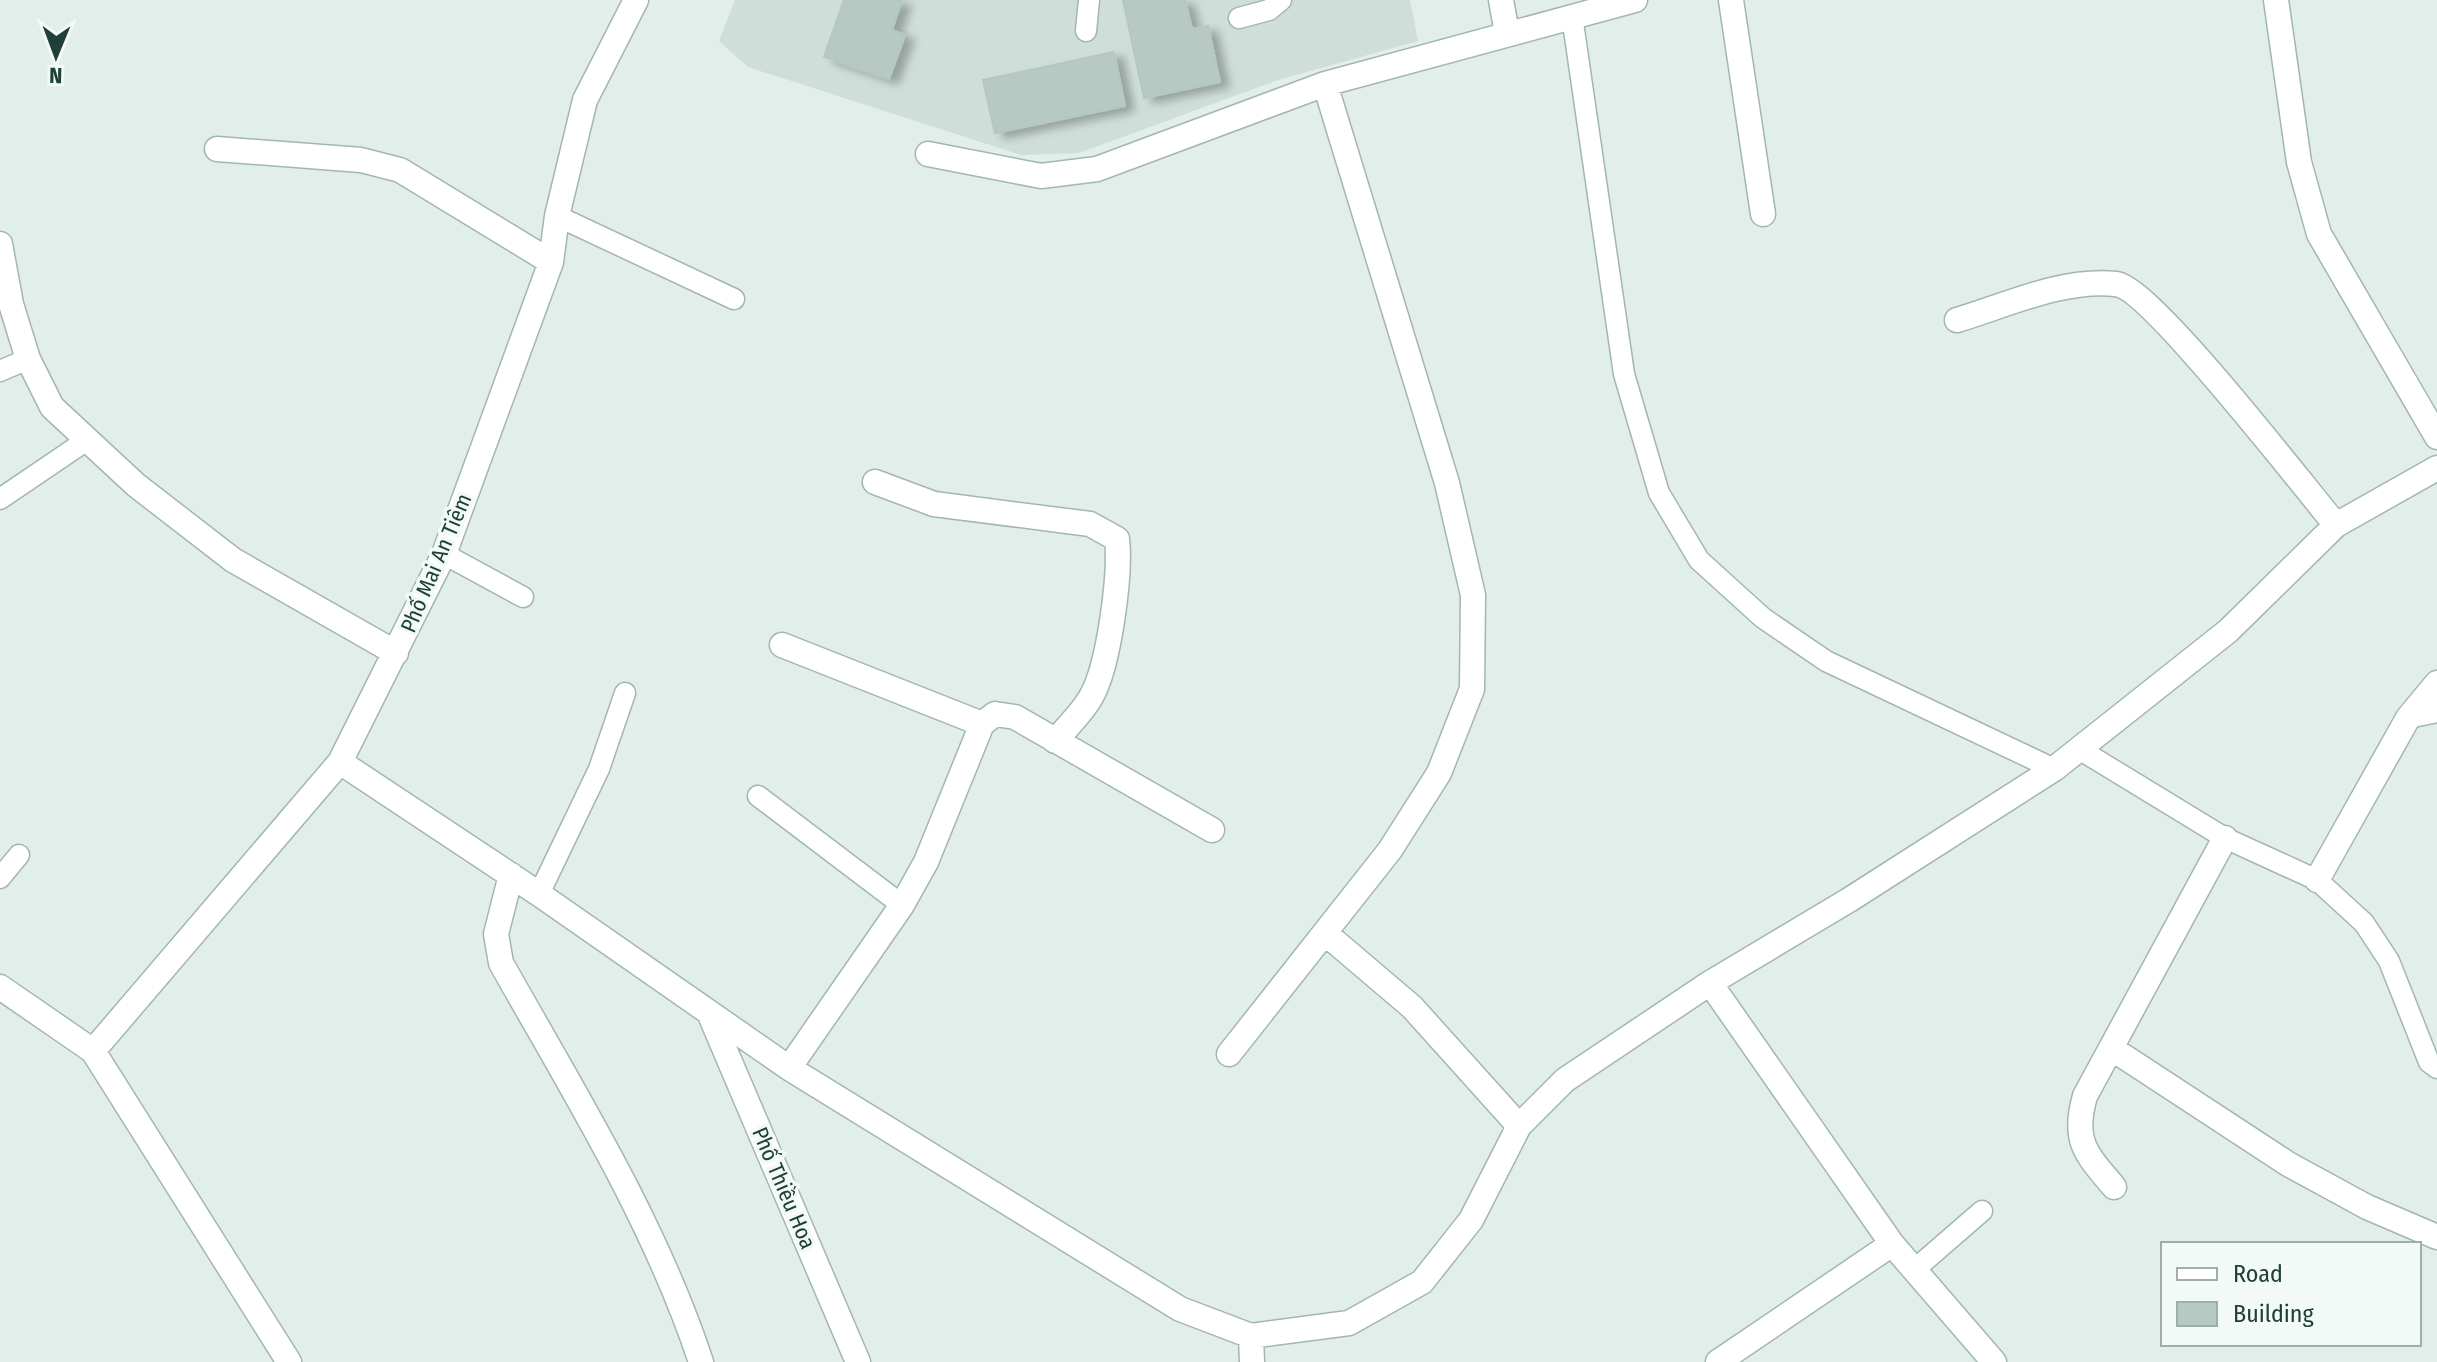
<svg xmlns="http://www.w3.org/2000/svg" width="2437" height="1362" viewBox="0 0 2437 1362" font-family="'Fira Sans Condensed',sans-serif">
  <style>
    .built { fill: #cfded8 }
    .building { fill: #b6c9c2; stroke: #b3c8c0; stroke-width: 2; filter: url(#shadow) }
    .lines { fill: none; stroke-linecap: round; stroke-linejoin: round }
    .lane-casing { stroke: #a3b6b1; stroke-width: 23 }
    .street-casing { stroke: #a3b6b1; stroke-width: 27 }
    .lane { stroke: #fff; stroke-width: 20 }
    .street { stroke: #fff; stroke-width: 24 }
    .labels { text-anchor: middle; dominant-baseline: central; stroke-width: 7; stroke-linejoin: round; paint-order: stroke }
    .street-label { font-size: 22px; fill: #1f4039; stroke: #f2f9f6 }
  </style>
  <defs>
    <filter id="shadow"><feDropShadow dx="9" dy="5" stdDeviation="4" flood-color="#0004"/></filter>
  </defs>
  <rect width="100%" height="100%" fill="#e1eee9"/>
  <!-- built -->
  <path class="built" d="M735 0H1410L1418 41 1278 80 1079 153 1021 155 748 67 719 41Z"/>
  <!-- building -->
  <path class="building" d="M844 0H902L892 30 905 35 889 79 824 57Z
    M1123 0H1185L1192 29 1208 26 1220 82 1144 98Z
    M1114 52 1125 106 995 133 983 80Z"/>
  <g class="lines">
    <!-- lane casing -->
    <g class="lane-casing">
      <path id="lane" d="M1572 16 1624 374 1659 493 1699 560 1763 618 1826 661 2054 769
        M1239 18 1269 10 1281 0
        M1086 31 1089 0
        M557 216 734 299
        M0 371 28 359
        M0 499 87 440
        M444 554 523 597
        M2408 718 2437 712
        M2079 749 2225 838 2317 880 2364 923 2389 961 2429 1062 2437 1068
        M758 796 902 905
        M0 878 19 855
        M539 894 599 769 625 693
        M1914 1270 1982 1211"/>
    </g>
    <!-- street casing -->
    <g class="street-casing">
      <path id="street" d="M1501 0 1507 33
        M1731 0 1763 214
        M2276 0 2299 162 2319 234 2437 437
        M217 149 361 160 400 170 551 262
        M928 154 1041 176 1097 169 1325 84 1635 0
        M0 244 11 304 28 359 52 407 136 485 233 560 396 653
        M1957 320C2007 305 2064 278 2116 284 2151 288 2304 487 2336 525
        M875 482 934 504 1090 524 1117 539C1121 574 1109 666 1091 697 1082 713 1067 727 1055 741
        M782 645 982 724
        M340 762 539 894 789 1068 1180 1309 1251 1336 1349 1323 1422 1282 1471 1220 1519 1126 1565 1080 1710 983 1849 900 2054 769 2228 631 2336 525 2437 468
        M511 875 496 934 501 963C574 1093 654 1220 701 1362
        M2317 880 2408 718 2437 683
        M1325 933 1412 1007 1519 1126
        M1710 983 1892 1244 1994 1362
        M0 987 93 1051 289 1362
        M710 1015 858 1362
        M2111 1048 2288 1164 2367 1207 2437 1237
        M93 1051 340 762 444 554 551 262 557 216 585 100 636 0
        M1229 1054 1390 850 1439 773 1472 689 1473 595 1447 483 1325 84
        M789 1068 902 905 926 862 982 724 995 714 1015 717 1212 830
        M2114 1187C2086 1154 2072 1141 2085 1096L2225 838
        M1251 1336 1252 1362
        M1718 1362 1892 1244"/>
    </g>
    <!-- lane -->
    <use href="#lane" class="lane"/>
    <!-- street -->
    <use href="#street" class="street"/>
  </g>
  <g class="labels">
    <!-- street labels -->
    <g class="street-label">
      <text transform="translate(436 563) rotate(-67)">Phố Mai An Tiêm</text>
      <text transform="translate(784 1188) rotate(67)">Phố Thiều Hoa</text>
    </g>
  </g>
  <!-- legend -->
  <rect x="2161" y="1242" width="260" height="104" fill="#f2f9f6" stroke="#9eafaa" stroke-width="2"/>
  <rect x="2177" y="1268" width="40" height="12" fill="#ffffff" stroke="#9eafaa" stroke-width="2"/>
  <text x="2233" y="1282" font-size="24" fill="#1f4039">Road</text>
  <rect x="2177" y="1302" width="40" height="24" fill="#b6c9c2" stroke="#9eafaa" stroke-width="2"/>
  <text x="2233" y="1322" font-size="24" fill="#1f4039">Building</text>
  <!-- north arrow -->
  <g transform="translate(56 56) rotate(181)" stroke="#f2f9f6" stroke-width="6" paint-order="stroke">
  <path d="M0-6L14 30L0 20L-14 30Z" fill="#1f4039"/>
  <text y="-12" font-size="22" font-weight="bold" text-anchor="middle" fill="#1f4039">N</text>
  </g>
</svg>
